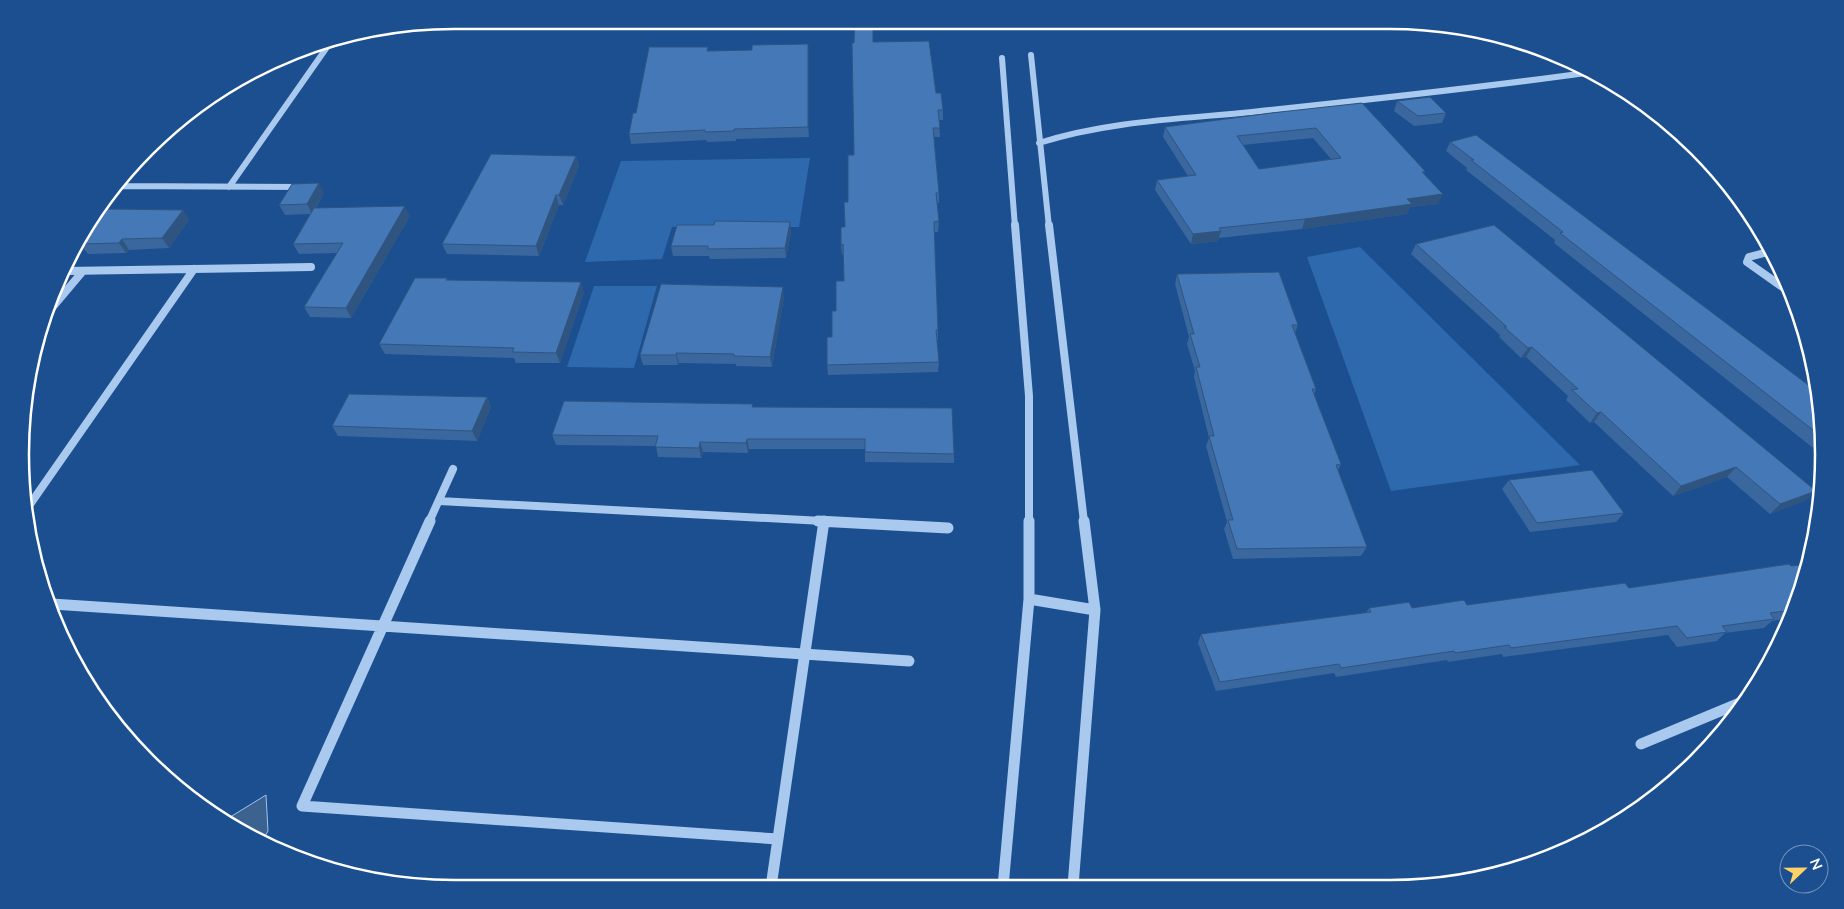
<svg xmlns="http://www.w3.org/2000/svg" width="1844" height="909" viewBox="0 0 1844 909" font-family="Lato,sans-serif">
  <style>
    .green { fill: #2e69ad }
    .water { fill: #3c6290; stroke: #9cc4f0 }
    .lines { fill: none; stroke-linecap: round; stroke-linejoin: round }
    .minor-far2 { stroke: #a9c9ee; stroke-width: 6 }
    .minor-far1 { stroke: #a9c9ee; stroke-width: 8 }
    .minor { stroke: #a9c9ee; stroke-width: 11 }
    .wall { fill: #3a679d; fill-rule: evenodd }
    .shaded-wall { fill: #305480 }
    .building { fill: #4478b7; stroke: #305480; fill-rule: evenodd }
    .rim { fill: none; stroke: #fff; stroke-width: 2.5 }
  </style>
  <rect width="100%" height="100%" fill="#1b4f8f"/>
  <!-- green -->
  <path class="green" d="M810 158 799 227H672L662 259 585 262 621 161Z
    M1360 247 1580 465 1391 491 1307 257Z
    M594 286H657L634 368 567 367Z"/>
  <!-- water -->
  <path class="water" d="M266 795 268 831 261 843 227 819Z"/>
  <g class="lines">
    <!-- minor-far2 -->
    <path class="minor-far2" d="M1031 55 1049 227
      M1002 58 1015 227
      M1039 143C1107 121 1181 119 1252 112 1366 100 1479 88 1593 72
      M118 186 302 187
      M229 187 332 40
      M99 208 156 142"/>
    <!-- minor-far1 -->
    <path class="minor-far1" d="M1015 225 1029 396V522
      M1049 225 1084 522
      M1772 251 1749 257 1747 262 1791 293
      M66 271 311 267
      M51 309 83 271
      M439 501 842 522
      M24 513 194 269
      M429 522 453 469"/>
    <!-- minor -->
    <path class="minor" d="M430 521 302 806 778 839
      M818 521 948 528
      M1029 599 1095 610
      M52 604 909 661
      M1641 744 1742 702
      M1073 886 1095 610 1084 521
      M771 887 824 521
      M1003 887 1029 599V521"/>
  </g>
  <!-- wall -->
  <path class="wall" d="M874 42 936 93 943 110V120H939L940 137H934L939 193V203H937L939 221 938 232H934L938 330V340H937L939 362 938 372 828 375 827 365 836 311 844 281 843 255H842L841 245 845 227 854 155Z
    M709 51 809 53V137L736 139V141L707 142 706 140 631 144 629 134 636 113Z
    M1397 101 1446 113 1442 123 1414 126 1394 111Z
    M1362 103 1425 171 1424 173 1438 204 1410 207 1407 214 1302 229 1219 238 1218 241 1191 244 1155 190 1157 180 1188 176 1163 137 1165 127ZM1313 138 1331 159 1259 169 1243 145Z
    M1450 142 1820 398 1822 455 1554 243 1555 240 1466 170 1467 168 1446 151Z
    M576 156 579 166 563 205H559L539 256 447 254 442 244Z
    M324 193 316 208 410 216 351 318 310 317 304 307 337 253 299 254 293 244 310 214 285 215 279 205Z
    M183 210 189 220 169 248 129 250 126 253 88 254 80 244Z
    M791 232 786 258 710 259 709 256H673L671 246Z
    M1416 244 1806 500 1770 514 1727 477 1673 496 1594 422 1590 423 1566 400 1568 396 1526 357 1521 358 1499 337 1500 335 1411 254Z
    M1177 274 1298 325 1295 333 1316 389 1314 395 1341 464 1338 470 1367 547 1361 556 1233 559 1224 529 1227 522 1206 446 1209 438 1194 377 1195 371 1187 344 1189 337 1175 284Z
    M447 278 448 280 584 292 560 363H516L514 358 385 354 379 344Z
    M784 297 772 367 736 366V364L679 363 678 365H643L640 355Z
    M487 397 491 407 477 441 338 436 332 426Z
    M753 404V407L954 454V463L865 462V449H749L748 453 703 452 701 458 658 457 656 446 556 445 552 435Z
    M1509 480 1624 513 1616 522 1530 532 1502 489Z
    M1791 566 1809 567 1790 618 1772 621 1764 628 1725 633 1717 641 1677 647 1668 635 1503 657 1502 654 1448 662 1447 660 1336 677 1334 673 1216 691 1198 643 1201 634 1366 613 1369 608H1412L1467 605 1629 588Z"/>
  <!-- shaded-wall -->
  <path class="shaded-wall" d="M808 44 809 53V137L808 127Z
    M576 156 579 166 563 205 559 195Z
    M319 183 324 193 312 214 307 204Z
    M1443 194 1438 204 1410 207 1407 214 1302 229 1305 219 1407 199Z
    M556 195 559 205 539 256 536 246Z
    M405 206 410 216 351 318 346 308Z
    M183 210 189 220 169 248 162 238Z
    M790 222 791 232 786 258 785 248Z
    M1221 231 1218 241 1191 244 1193 234Z
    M122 239 129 250 126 253 119 243Z
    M581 282 584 292 560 363 556 353Z
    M783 287 784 297 772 367 770 357Z
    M1532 347 1526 357 1521 358 1528 348Z
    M676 353 679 363 678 365 676 355Z
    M487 397 491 407 477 441 472 431Z
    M1601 412 1594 422 1590 423 1597 413Z
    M747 439 749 449 748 453 746 443Z
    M700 442 703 452 701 458 699 448Z
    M1736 467 1727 477 1673 496 1681 486Z
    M1816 491 1806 500 1770 514 1780 504Z"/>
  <!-- building -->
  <path class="building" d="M855 20H873V42L929 41 936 93H941L943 110H938L940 128H933L939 193H936L939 221 934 222 938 330H936L939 362 827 365V337H832V311H836V281H844L843 244 841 245V227H845L844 202H848V155H854L852 43H854Z
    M808 44V127L734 129V131L705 132V130L629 134 633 113H636L649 47H708L707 51 752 50V45Z
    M1430 97 1446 113 1418 116 1397 101Z
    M1362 103 1425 171 1422 172 1443 194 1407 199 1412 204 1305 219 1219 228 1221 231 1193 234 1157 180 1196 175 1165 127 1271 113ZM1316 128 1341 158 1259 169 1237 136Z
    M1476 135 1819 393 1820 398 1822 437 1560 233 1563 232 1471 160H1474L1450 142Z
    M491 154 576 156 559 195H556L536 246 442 244Z
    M319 183 307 204 279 205 292 184Z
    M405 206 346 308 304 307 343 243 293 244 314 208Z
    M108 209 183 210 162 238 122 239 119 243 80 244Z
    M715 221 790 222 785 248 708 249V246H671L677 225H714Z
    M1494 225 1816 491 1780 504 1736 467 1681 486 1601 412 1597 413 1572 390 1578 389 1532 347 1528 348 1504 327H1507L1416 244Z
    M1279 272 1298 325H1292L1316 389H1312L1341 464 1336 465 1367 547 1237 549 1228 520H1233L1209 436H1214L1196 367H1200L1190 334H1194L1177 274Z
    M415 278H447L446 280 581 282 556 353 512 352 514 348 379 344Z
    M661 284 783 287 770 357 734 356V354L676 353V355H640Z
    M349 394 487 397 472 431 332 426Z
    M564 401 753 404 752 407 952 408 954 454 865 452V439H747L746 443 700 442 699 448 655 447 658 436 552 435Z
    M1592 470 1624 513 1537 523 1509 480Z
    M1789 564 1791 566 1810 564 1793 610 1770 613 1774 619 1722 626 1727 632 1687 638 1677 626 1511 648 1509 645 1455 653 1454 651 1341 668 1339 664 1220 682 1201 634 1371 612 1369 608 1409 602 1412 608 1464 600 1467 605 1625 583 1629 588Z"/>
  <!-- crop -->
  <path d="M0 0H1844V909H0ZM454 29H1390A425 425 0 0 1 1815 454V455A425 425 0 0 1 1390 880H454A425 425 0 0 1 29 455V454A425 425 0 0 1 454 29Z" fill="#1b4f8f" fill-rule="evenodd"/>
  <path class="rim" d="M454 29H1390A425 425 0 0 1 1815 454V455A425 425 0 0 1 1390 880H454A425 425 0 0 1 29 455V454A425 425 0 0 1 454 29Z"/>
  <!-- north arrow -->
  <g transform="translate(1804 869) rotate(68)"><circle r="24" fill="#1b4f8f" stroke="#7695bc"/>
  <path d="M0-4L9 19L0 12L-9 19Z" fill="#ffd166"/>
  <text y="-8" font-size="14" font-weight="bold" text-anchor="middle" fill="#ffffff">N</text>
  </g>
</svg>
